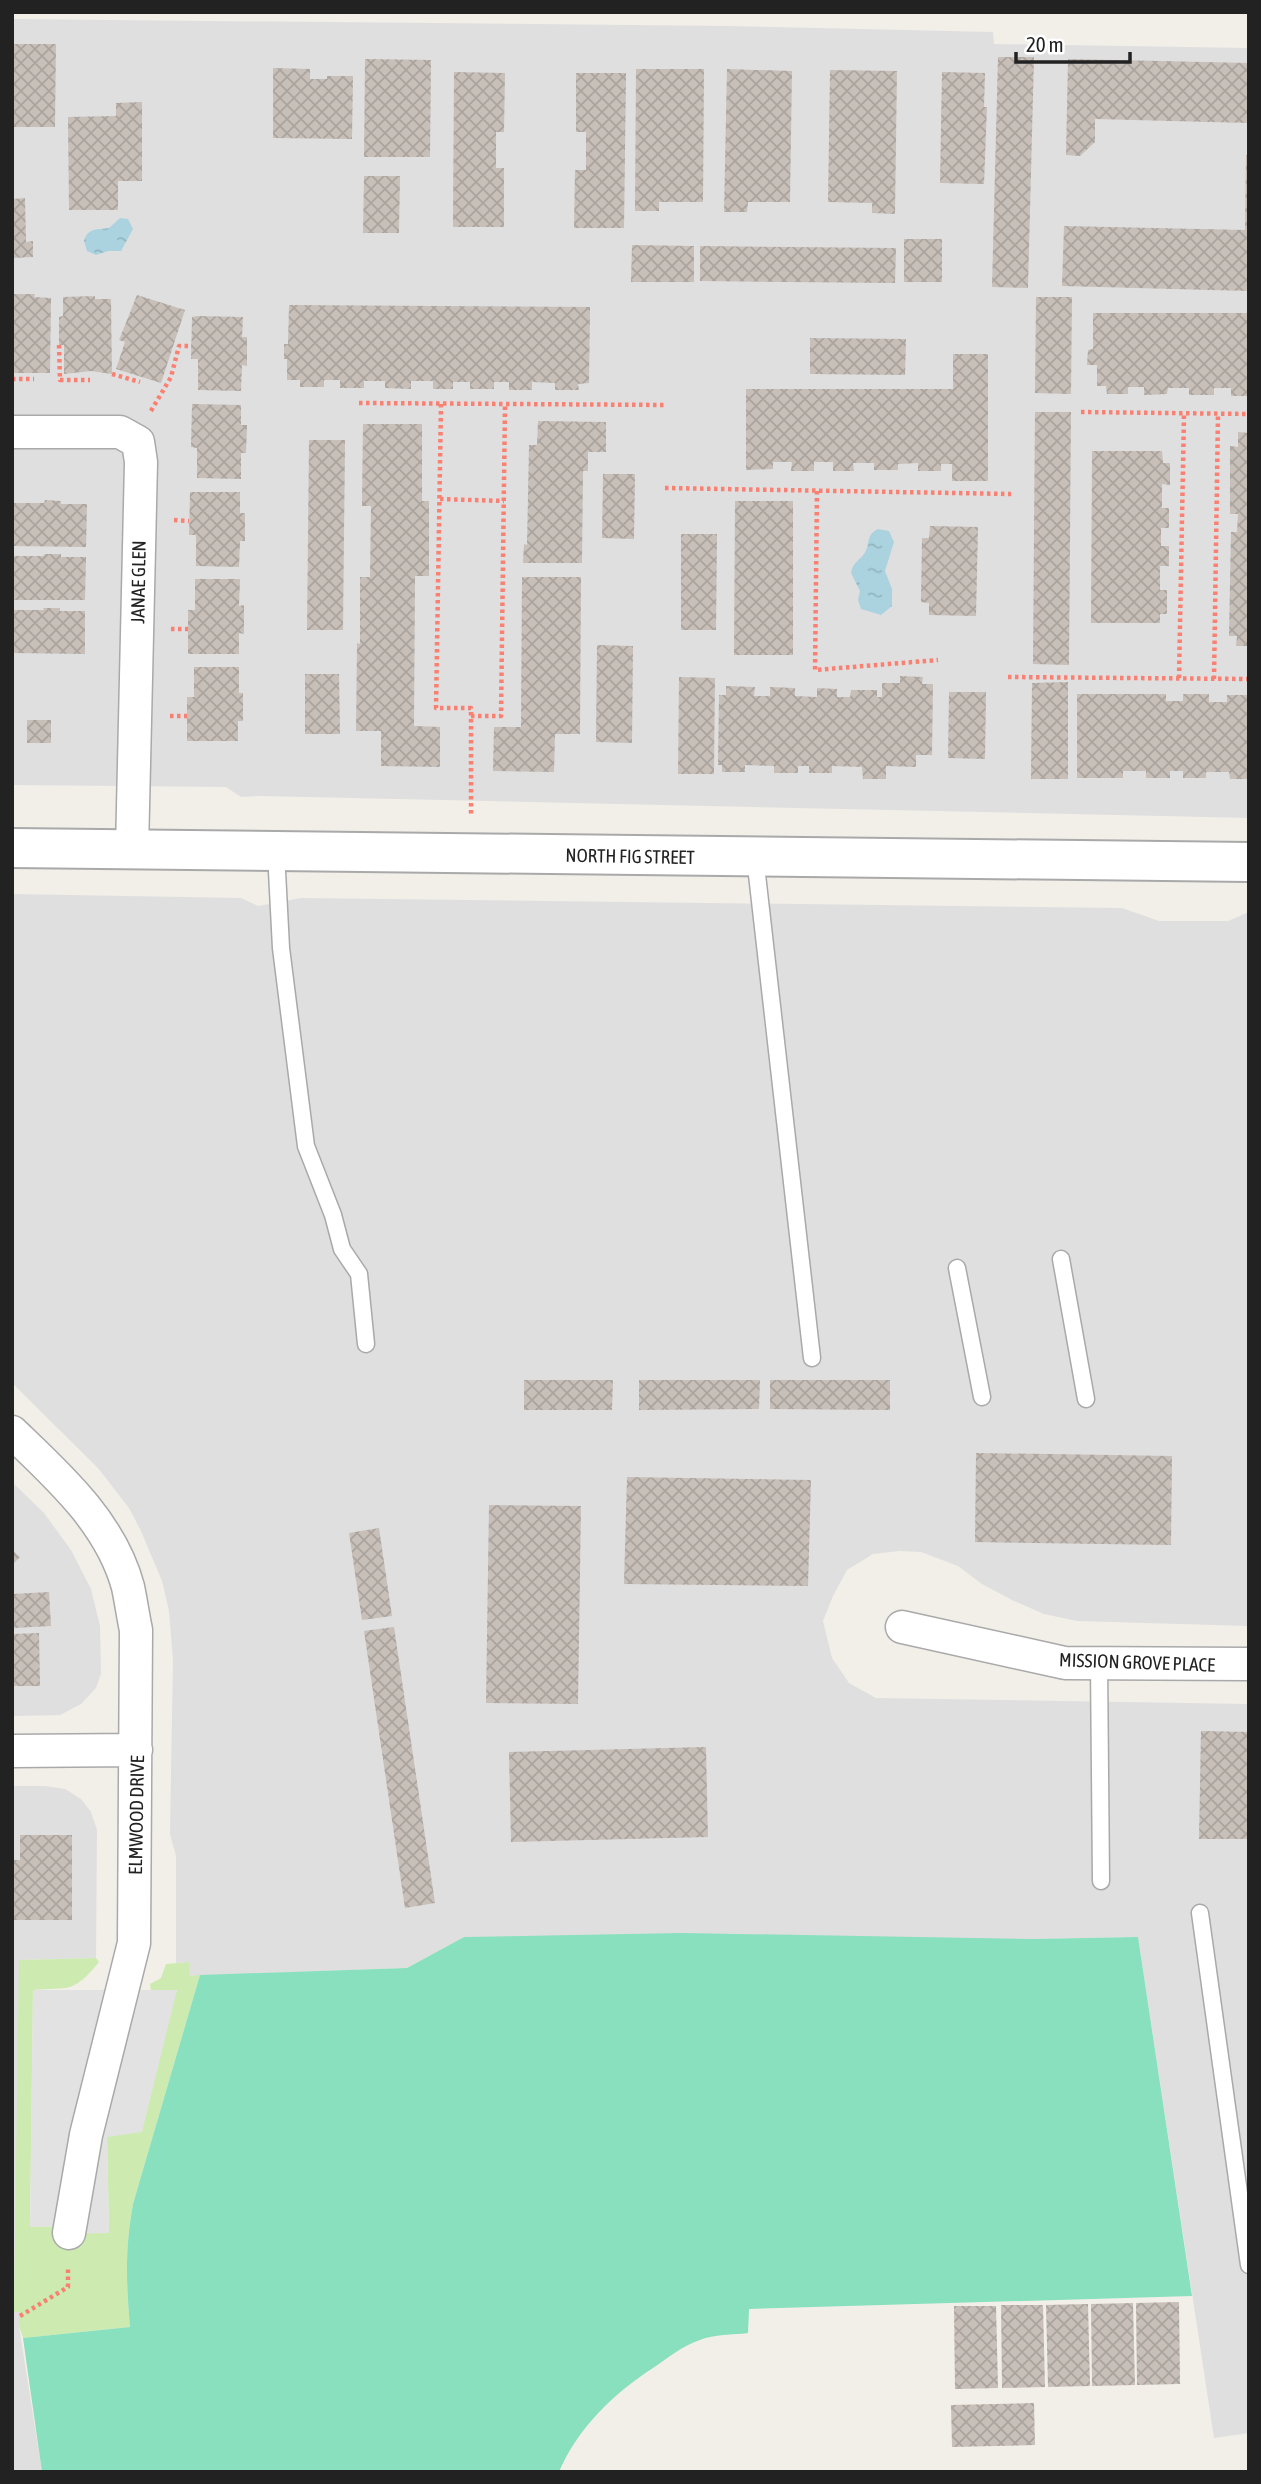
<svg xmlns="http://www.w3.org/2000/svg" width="1261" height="2484" viewBox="0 0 1261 2484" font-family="'Asap Condensed',sans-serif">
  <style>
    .residential { fill: #e0dfdf }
    .grass { fill: #cdebb0 }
    .pitch { fill: #88e0be }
    .parking { fill: #e2e2e2 }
    .water { fill: url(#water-ripples) }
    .building { fill: url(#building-cross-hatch) }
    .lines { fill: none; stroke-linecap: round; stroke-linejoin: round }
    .service-casing { stroke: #a9a9a9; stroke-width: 19 }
    .minor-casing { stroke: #a9a9a9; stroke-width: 35 }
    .tertiary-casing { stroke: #a9a9a9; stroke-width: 42 }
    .path { stroke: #fa8072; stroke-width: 4.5; stroke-dasharray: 3.5 3.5; stroke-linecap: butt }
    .service { stroke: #fff; stroke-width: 16 }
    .minor { stroke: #fff; stroke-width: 32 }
    .tertiary { stroke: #fff; stroke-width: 38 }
    .labels { text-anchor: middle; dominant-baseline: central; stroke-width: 5; stroke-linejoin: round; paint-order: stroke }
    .street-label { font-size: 19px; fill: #222; stroke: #fff }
  </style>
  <defs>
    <pattern id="water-ripples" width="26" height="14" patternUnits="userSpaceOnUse" patternTransform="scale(1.75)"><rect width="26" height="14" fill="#aad3df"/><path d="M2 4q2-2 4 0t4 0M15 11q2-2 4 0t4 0" fill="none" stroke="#92b5bf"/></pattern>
    <pattern id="building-cross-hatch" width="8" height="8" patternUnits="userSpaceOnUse" patternTransform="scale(1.75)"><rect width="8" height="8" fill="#c7bfb8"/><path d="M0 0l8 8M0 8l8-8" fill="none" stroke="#aba49e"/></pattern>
  </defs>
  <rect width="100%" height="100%" fill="#f2efe9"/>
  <!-- residential -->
  <path class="residential" d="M12 19 729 26 993 32 994 44 1249 48V818L261 796 241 797 226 787 12 785Z
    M12 894 241 898 258 906 301 898 1122 908 1159 921H1228L1249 912V1626L1077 1621 1044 1614 1014 1601 982 1584 958 1566 921 1552 900 1551 873 1554 847 1570 833 1596 823 1621 832 1658 849 1683 876 1698 1249 1704V2433L1214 2438 1138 1937 1032 1939 464 1937 407 1968 189 1976V1962L176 1963V1856L170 1834 173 1660 169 1611 162 1581 141 1531 129 1508 98 1468 12 1383Z
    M12 1482 44 1513 71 1550 91 1589 100 1626 101 1674 96 1688 81 1704 60 1715 12 1716Z
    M12 1786H45L65 1789 81 1799 91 1812 97 1830 96 1958 20 1960 15 2312 19 2311V2326L42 2472H12Z"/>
  <!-- grass -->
  <path class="grass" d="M96 1958 99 1962C73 1994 69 1987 33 1990L30 2227 60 2226 109 2233 107 2136 177 1991H151L150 1984 161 1978 166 1964 189 1962V1976L200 1975 133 2204C125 2248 126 2283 130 2327L23 2338 19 2326V2312H14L19 1960Z"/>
  <!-- pitch -->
  <path class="pitch" d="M682 1933 1032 1939 1138 1937 1192 2296 749 2309 748 2333C733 2335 714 2334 700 2340 682 2346 668 2358 653 2368 614 2393 577 2429 559 2472H42L23 2338 130 2327C126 2281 125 2249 133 2204L200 1975 407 1968 464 1937Z"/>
  <!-- parking -->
  <path class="parking" d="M33 1990H177L142 2132 107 2137 109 2233 65 2234 60 2226 30 2227Z"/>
  <!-- water -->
  <path class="water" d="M120 218 128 219 133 229 121 251H108L96 255 87 251 84 241C88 227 98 230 109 228Z
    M878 529 889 531 894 542 885 571 892 589V606L881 615 861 609 858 600 860 591 851 573C853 562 858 562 864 554 871 544 865 535 878 529Z"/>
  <!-- building -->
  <path class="building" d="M12 44H56L55 127H12Z
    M998 57H1034L1028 288 992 287Z
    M365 59 431 60 430 157H364Z
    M1068 59 1249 63V123L1095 119V142L1080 156 1066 155Z
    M273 68 310 69V79H327V76H353L352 139 273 138Z
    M636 69H704L703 202H659V211H635Z
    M727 69 792 71 790 202H748L747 212H724Z
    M830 70 897 71 895 214 872 213V203L828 202Z
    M454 72 505 73 504 132H496V168H504V227H453Z
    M942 72 985 73 984 107H987L984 184 940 183Z
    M576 73H626L624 228H574L575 170H586V132H576Z
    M142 102V181H118V210H69L68 117 116 116V103Z
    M1246 155H1249V291L1062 286 1064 226 1245 230Z
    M364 176H400L399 233H363Z
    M25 198 26 242 33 241V257L12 258V199Z
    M904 239H942V282H904Z
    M632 245 694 246V282H631Z
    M700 246 896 248 895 283 700 281Z
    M12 294H35L34 297 51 298 50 373H12Z
    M137 295 185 310 161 383 116 369 125 342 119 340Z
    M95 296V299H111L112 374 91 371 64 374V345H59V317L63 316V297Z
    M1036 297H1072L1071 394 1035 393Z
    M289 305 590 307 589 383 578 384 579 390H555V383L532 382V390H509V382H494V389H470V382H453V389H433V381H411V389L385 388V381H364V388H340V380H324V387H300V380H287V359H284V344H288Z
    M1093 313H1249V396H1231V388H1214V395H1189V388H1168L1167 394 1144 395V387H1128V394H1107L1106 386H1097V365H1087L1088 350 1093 349Z
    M198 316 243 317 242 337H247V366L242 365 241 391 198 390V359H191L192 317Z
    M810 338 906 339 905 375 810 374Z
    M953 354H988V481H952V464H941V471H918V463L898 464V470H874V463H853L854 471H833V462H814V471H791L792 462H773V469L746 470V389H953Z
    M192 404 241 405V425H247L246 453H241V479L197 478V448L191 447Z
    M1035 412H1071L1069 665 1033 664Z
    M538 421 606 422V452H588V471H583L582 563H523L524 544 527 545 529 445H537Z
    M363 424H422V501H429V576H415L414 726 440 727V767L381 766V731H356L357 643 360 644V577H370L371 506H362Z
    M1238 432 1249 433V646H1236L1237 636H1229L1231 532H1237L1238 514H1230V446L1238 447Z
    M309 440H345L343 630H307Z
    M1092 451H1162L1163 463H1170V485L1162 484V508H1169V528H1161V546H1169V566H1160V590H1167V614H1160V623H1091Z
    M603 474H635L634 539 602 538Z
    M190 492H240V513H245V541H240L239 567 196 566V535H189Z
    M45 500 61 501V504H87L86 547 12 546V503H44Z
    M735 501H793V655H734Z
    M930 526 978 527 976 616 929 615V603L921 602 922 538H929Z
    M681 534H717L716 630H681Z
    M44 554H61V557H86L85 600H12V556H44Z
    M522 577H581L580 734H555L554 772 493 771 494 727H521Z
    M195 579H240L239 606 244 605V634L239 633V654H188V610H195Z
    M43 608H60V611H85V654L12 653V610H44Z
    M597 645 633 646 632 743 596 742Z
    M194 667H239V693H243V721H238V741H187V697H194Z
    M305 674H339L340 734H305Z
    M900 676 923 677 922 684H933L932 755H916V767L886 766V779H863L862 767 832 766V773H809V766H798V773H774V766L745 765V772H722V765H718L719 695H726V686L755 687 754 696H770V687L795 688V696L817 697V688L837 689V697H850L851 690H877V697H882V683H900Z
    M679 677 715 678 714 774H678Z
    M1068 682V779H1031L1032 683Z
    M949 692H986L985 759 948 758Z
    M1077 694H1166V701H1183V694H1209V702H1227V695H1249V779H1230L1229 772H1206V778H1183V771H1170V778H1146V771H1123V778H1077Z
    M27 720H51V743H27Z
    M524 1380H613L612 1410H524Z
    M639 1380H760L759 1409 639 1410Z
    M770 1380H890V1410L770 1409Z
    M976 1453 1172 1456 1171 1545 975 1542Z
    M627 1477 811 1480 808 1586 624 1584Z
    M489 1505 581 1506 578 1704 486 1703Z
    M379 1528 392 1616 362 1620 349 1533Z
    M12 1550 20 1557 12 1565Z
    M49 1592 51 1626 14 1628 12 1594Z
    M394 1627 435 1903 405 1908 364 1631Z
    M39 1633 40 1686H12V1634Z
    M1201 1731 1249 1732V1839H1199Z
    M706 1747 708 1837 511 1842 509 1752Z
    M20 1835H72V1920H12V1860H20Z
    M1179 2302 1180 2384 1137 2385 1136 2303Z
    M1133 2303 1135 2385 1092 2386 1091 2304Z
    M1088 2304 1090 2386 1048 2387 1046 2305Z
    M1001 2305H1043L1045 2387 1002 2388Z
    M954 2306H996L998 2388 955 2389Z
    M1034 2403 1035 2445 952 2447 951 2405Z"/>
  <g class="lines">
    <!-- service casing -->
    <g class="service-casing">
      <path id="service" d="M276 852 281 948 306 1146 333 1215 342 1249 359 1274 366 1344
        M755 857 812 1358
        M1061 1259 1086 1399
        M957 1268 982 1397
        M1099 1663 1101 1881
        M1200 1913 1249 2265"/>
    </g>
    <!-- minor casing -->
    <g class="minor-casing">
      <path id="minor" d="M12 432H120L138 442 141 462 132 850
        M12 1432C58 1476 111 1523 128 1587 131 1601 133 1616 136 1630L134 1943 86 2135 69 2233
        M902 1627 1065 1663 1249 1664
        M12 1751 136 1750"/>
    </g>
    <!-- tertiary casing -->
    <g class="tertiary-casing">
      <path id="tertiary" d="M12 848 1249 862"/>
    </g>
    <!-- path -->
    <path class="path" d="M59 345 60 380H90
      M112 374 140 382
      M12 379H34
      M359 403 666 405
      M441 404 436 708H471V814
      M151 411 171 377 179 346H192
      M1081 412 1249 414
      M665 488 1011 494
      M817 491 815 670 938 660
      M440 499 504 501
      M174 520 189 521
      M171 629H188
      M1008 677 1249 679
      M1179 678 1184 414
      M1214 679 1218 414
      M170 716H187
      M471 716H501L505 404
      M20 2316 68 2287V2266"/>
    <!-- service -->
    <use href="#service" class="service"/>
    <!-- minor -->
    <use href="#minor" class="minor"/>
    <!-- tertiary -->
    <use href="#tertiary" class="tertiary"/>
  </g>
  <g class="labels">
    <!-- street labels -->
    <g class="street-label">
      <text transform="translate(138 582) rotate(-89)">JANAE GLEN</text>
      <text transform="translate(630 856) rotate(1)">NORTH FIG STREET</text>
      <text transform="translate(1137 1662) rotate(2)">MISSION GROVE PLACE</text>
      <text transform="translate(136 1815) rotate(-89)">ELMWOOD DRIVE</text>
    </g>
  </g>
  <!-- border -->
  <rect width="1261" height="2484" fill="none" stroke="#222222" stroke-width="28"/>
  <!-- scale -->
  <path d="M1016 52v10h114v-10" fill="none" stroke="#222222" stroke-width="3.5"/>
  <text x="1026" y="52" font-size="21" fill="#222222" stroke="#ffffff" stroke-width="5" paint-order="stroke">20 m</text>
</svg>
